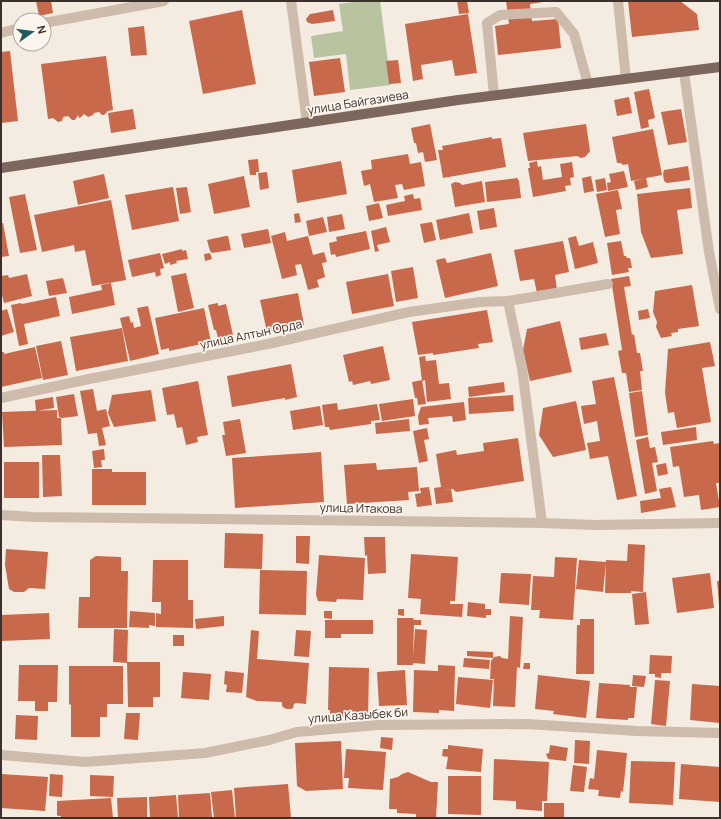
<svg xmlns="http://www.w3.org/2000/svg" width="721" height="819" viewBox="0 0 721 819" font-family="Manrope,sans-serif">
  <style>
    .green { fill: #b8c4a0 }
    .building { fill: #c8694b }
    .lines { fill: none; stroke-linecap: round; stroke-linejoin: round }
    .minor { stroke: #cdbbac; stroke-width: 10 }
    .major { stroke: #7d675c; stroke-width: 10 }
    .labels { text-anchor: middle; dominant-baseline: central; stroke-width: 3.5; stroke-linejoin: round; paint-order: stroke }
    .street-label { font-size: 12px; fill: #3b302b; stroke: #fbf5ee }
  </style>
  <rect width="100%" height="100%" fill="#f4ebe1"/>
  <!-- green -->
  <path class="green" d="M361 1H380L391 85 350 90 346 54 314 58 311 36 343 31 339 4Z"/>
  <!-- building -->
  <path class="building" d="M36 1H51L53 13 39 16Z
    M457 1H467L469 13 459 14Z
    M506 1H549L530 4 532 21 558 19 561 48 498 55 495 26 509 24Z
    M628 1H680L697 14 699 30 632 37Z
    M242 10 256 84 203 94 189 21Z
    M333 10 335 21 312 24 307 22 306 19 310 14Z
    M468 14 477 73 455 76 452 60 421 65 423 79 413 81 405 24Z
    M144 26 147 55 131 56 128 28Z
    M10 51 18 121 1 123V52Z
    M106 56 113 110 108 111 104 115H102L99 112 94 113 93 115 88 117 84 114 81 117 79 118 78 115 75 120H72L68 116 63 117 62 121 58 122 53 118 48 119 41 64Z
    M340 58 345 92 314 96 309 62Z
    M398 60 401 83 389 84 386 61Z
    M649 89 655 118 648 120 649 127 641 129 634 92Z
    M629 97 632 113 617 116 614 100Z
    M133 109 136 129 111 133 108 113Z
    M681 109 687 142 668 145 661 112Z
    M430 124 437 160 425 162 423 152 418 153 416 143H414L411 128Z
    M586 124 590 151 585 157 581 158 577 156 528 161 523 133Z
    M653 129 662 175 631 181 628 164 623 165 621 163H617L612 137Z
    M492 137V139L501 138 506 167 443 178 438 150H443L442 146Z
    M408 154 410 164 421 162 425 186 404 190 402 184 395 185 398 198 374 202 370 184 364 186 361 171 372 169 371 160Z
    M258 159 259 172H256V175H250L248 160Z
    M341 161 347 194 297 203 292 170Z
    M537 161 538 167 541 166 543 180 562 177 560 164 572 162 574 177 570 178 571 185 565 186 566 191 533 197 528 168H530L529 163Z
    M688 166 690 180 667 183 664 181 663 174 664 170Z
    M624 171 628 187 608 191 607 183 611 182 609 174Z
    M267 172 269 188 260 190 258 173Z
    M104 174 109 198 78 205 73 181Z
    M244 176 250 207 214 214 208 184Z
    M591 176 594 191 584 193 582 178Z
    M517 178 519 181 521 198 487 202 485 182Z
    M605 178 607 190 597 192 595 180Z
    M646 178 648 187 636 190 634 181Z
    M482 181 485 202 455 207 451 184 455 182 460 183 462 185Z
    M173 187 179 221 132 230 125 195Z
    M187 187 191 212 180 214 176 188Z
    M690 188 692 208 677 210 683 254 651 258 641 232 637 194Z
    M618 190 622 209 616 210 620 234 605 237 596 194Z
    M25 194 37 250 20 253 9 197Z
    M413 194 414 199 420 198 422 210 388 216 386 205 405 201 404 196Z
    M111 200 126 280 92 286 85 250 75 252 74 245 42 252 34 215Z
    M379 203 383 218 369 221 366 206Z
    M494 208 497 227 480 230 477 211Z
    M299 213 301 222 295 223 294 214Z
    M469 213 473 233 440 240 436 220Z
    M342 214 345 229 329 232 327 217Z
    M323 217 327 232 309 236 306 221Z
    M432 222 436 240 424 243 420 224Z
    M1 223H3L9 256 1 257Z
    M386 227 390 242 377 245 379 251 375 252 371 231Z
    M268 229 271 243 244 248 241 234Z
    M366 231 370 249 336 257 335 254 331 255 329 243 337 241 336 237Z
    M285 232 287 241 308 236 313 255 324 252 327 262 322 263 325 277 317 280 319 287 308 290 301 264 295 265 297 275 282 279 271 236Z
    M226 236H228L231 250 212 253 210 251 207 240Z
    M576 236 579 246 593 242 598 263 575 269 568 238Z
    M563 241 569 272 555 275 557 290 537 293 534 279 520 281 514 250Z
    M621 241 624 256H626L627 258H630L632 268H628L629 272 612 275 607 243Z
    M182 249V251L186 250 188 259 176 261 177 263 170 265V262L165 264 162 254Z
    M160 253 164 268 160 269 161 275 156 277 155 272 132 277 128 260Z
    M210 253 212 259 205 261 204 254Z
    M491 253 498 286 445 298 436 260 445 258 447 263Z
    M413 267 418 298 396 302 391 271Z
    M186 273 194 308 178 312 171 276Z
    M27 274 32 296 4 303 2 295H1V276L8 275 9 278Z
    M388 274 394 306 352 314 346 282Z
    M629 276 631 286 624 287 632 335 634 334 637 353H640L643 371H640L642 390 629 392 626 373H622L618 351 622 350 611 279Z
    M63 278 67 293 49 296 46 281Z
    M111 283 115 305 72 314 69 297 102 290 101 285Z
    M692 285 699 326 678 329V332L671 333 672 336 661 338 656 327 657 322 653 312 655 291Z
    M298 293 304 325 267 332 260 300Z
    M56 297 60 316 24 324 28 344 19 346 11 305 21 303 22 304Z
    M218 303V306L226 304 233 335 218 338 216 330H214L208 305Z
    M148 306 159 354 130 361 120 318 129 316 131 323 133 322 134 328 141 326 137 308Z
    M204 308 211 342 169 351V348L161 350 155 318Z
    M7 309 14 332 1 336V311Z
    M648 309 650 318 639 320 638 311Z
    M487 310 493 342 478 344 479 348 433 355V353L418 355 412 322Z
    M560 321 572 372 530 381 523 350 527 329Z
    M122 328 128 361 76 371 70 337Z
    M606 333 609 345 581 350 579 338Z
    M61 341 68 375 43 380 36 346Z
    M710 342 715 366 702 368 711 422 677 428 674 412 668 413 665 393 668 349Z
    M383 346 390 380 371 384 370 381 353 385 352 381 349 382 343 355Z
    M35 347 42 378 1 387V352H4V354Z
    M425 356 426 361 436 360 439 384 449 383 451 399 427 402 425 380 422 381 419 357Z
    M291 364 297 397 285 400V398L232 407 227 376Z
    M614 377 637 496 617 500 608 456 590 459 587 443 600 441 597 421 584 424 581 406 596 404 592 381Z
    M422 380 426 404 418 405 417 398H415L412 382Z
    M198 381 208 435 197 437 198 442 186 445 182 427 177 428 174 414 167 415 162 388Z
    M504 382 505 392 469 397 468 387Z
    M93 389 97 411 106 409 110 426 102 428 106 445 99 446 97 433 88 434 80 391Z
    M151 390 156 421 114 427 108 413 112 395Z
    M642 391 648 435 635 437 629 393Z
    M74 394 78 416 62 418 59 417 56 397Z
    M513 395 514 411 469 414 468 398Z
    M53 397 54 408 36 411 35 400Z
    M413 399 415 416 382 421 379 404Z
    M576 401 586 450 553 457 539 435 543 408Z
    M464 402 466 420 453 422 452 416 428 418 429 424 419 425 418 416 421 407Z
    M337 403 338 410 377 404 380 420 371 421V424L330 430 329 427H325L322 405Z
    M320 406 323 425 293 430 290 411Z
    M57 410V418H61L62 445 4 447 2 412Z
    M240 419 246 453 226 456 222 435H225L223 422Z
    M409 419 410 431 376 434 375 423Z
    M696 427 697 440 663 445 661 432Z
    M427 428 429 439 424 440 428 461 419 463 413 431Z
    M648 437 650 448 655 447 658 462 652 463 657 491 645 494 636 440Z
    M518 438 524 481 456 492 453 489H449L444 490 451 489 453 502 436 504 434 488 441 487 436 454 456 450 457 455 484 451 483 443Z
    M713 441 714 444 720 443V483H716L720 507 701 510 699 495 684 497 679 466 673 467 670 447Z
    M104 449 105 460H101L102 467 94 468 92 451Z
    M321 452 324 502 235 508 232 458Z
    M42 455H60L62 496 43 497Z
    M4 462H39V498H4Z
    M376 463 377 470 417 467 419 491 408 492 409 500 347 504 344 465Z
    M666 463 668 474 658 476 656 465Z
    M92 469H112V472H146V505H92Z
    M429 487 432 505 417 507 415 494 421 493 420 488Z
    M671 487 676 507 641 513 640 501 661 498 659 489Z
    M225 533 263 534 262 569 224 568Z
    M296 536H310L309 564 296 563Z
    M364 537H385L386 573 368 574 367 555 365 556Z
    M628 544 645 545 643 592 631 591V593H605L606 560 627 561Z
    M6 549 48 552 45 589 29 588 24 592H14L9 589 5 565Z
    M411 554 458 557 455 601H450V604H463L462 617 420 614 421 599 408 598Z
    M319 555 365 558 363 600 337 599 336 602 318 601 316 595Z
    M96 556 121 557V571H128L127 628H78L79 597H90V560Z
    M555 557 577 558 573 620 539 618 540 610H531L533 576 554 577Z
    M153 560H188V600H193V628L156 627V613L161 614V602H152Z
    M579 560 606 562 603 592 576 589Z
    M260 570 307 571 306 615 259 614Z
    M501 573 531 574 529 605 499 603Z
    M710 573 714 608 677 613 672 578Z
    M717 581H720V604H719Z
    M646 592 649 624 635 625 632 594Z
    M468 602 485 604V609H491V615H486V618L467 616Z
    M398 609H404V616L398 615Z
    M130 611 155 613V626L149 625V628L129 627Z
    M324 611H332V619L324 618Z
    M49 613 50 639 1 641V615Z
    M224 616V626L196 629 195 619Z
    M510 616 523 617 520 668 517 667 515 707 493 706 494 679H490L491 661 494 657 500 656 502 658 508 659Z
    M397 618H413L414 620H421V625H414L413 658 415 629 427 630 425 664 413 663V665H397Z
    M580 619H594V674H576L577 625H580Z
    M325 620H373V634H341V638H325Z
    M114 629 128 630 127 663 113 662Z
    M251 630 259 631 257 659 309 663 306 704 296 703 294 704 293 708 291 709H287L284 708 282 706V702L257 701 246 697Z
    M296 630 311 631 309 657 294 656Z
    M173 635H184V646H173Z
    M467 651 493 652V658L467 656Z
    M650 655 672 656 671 673H661V678L655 677V674H649Z
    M464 658 490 660 489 669 463 667Z
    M127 662H160V697H153V707H128Z
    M524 663H530V669H523Z
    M19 665H58L57 702H48V711H35V701H18Z
    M438 665 455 666 454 711 439 710V713L413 712 414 670 438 671Z
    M69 666H123V704H107V717H100V737H71V705L69 704Z
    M329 667 369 668 368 718 330 717V710H328Z
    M405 670 407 705 379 706 377 672Z
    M225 671 244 673 242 693 226 692 227 685 224 684Z
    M183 672 211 674 209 700 181 698Z
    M538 675 590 681 586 718 553 714 554 711 535 709Z
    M633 675 646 676 644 687 632 686Z
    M458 677 493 680 490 708 456 704Z
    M655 680 670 681 666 726 651 724Z
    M599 683 630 685V687H637L634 718H628V720L596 718Z
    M692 684 720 686V723L690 720Z
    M126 713H140L138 740 124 739Z
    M16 715 38 716 37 740 15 739Z
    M381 737 393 738 392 750 380 748Z
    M575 740 590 741 589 764 574 763Z
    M341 741 343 789 306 791 297 786 295 743Z
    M448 745 483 749 481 772 446 769 448 757 442 756 443 749H448Z
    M550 745 568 748 566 761 548 759 546 754 549 753Z
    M346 749 386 752 383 790 348 788 349 778H344Z
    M597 750 627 753 623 792 621 791 620 798 598 796 599 790 588 789 590 778 594 779Z
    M494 759 549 762 547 801H542V811L516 809V801L493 800Z
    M631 761 675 762 673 805 629 803Z
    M681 764 720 767V802L679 799Z
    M573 765 587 767 584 792 570 791Z
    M408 772 431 782H438L436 818H416V814L397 813V809H389L390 779 398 777 402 774Z
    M1 774 48 777 45 811 1 808Z
    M50 774 63 775 62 797 49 796Z
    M90 775 114 776 113 797 90 796Z
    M448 776H481V815L448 814Z
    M288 784 291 818H236L234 788Z
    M232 790 235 818H214L211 792Z
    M210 793 212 818H179L178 795Z
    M176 795 178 818H150L149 797Z
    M147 797V818H118L117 798Z
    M111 798 113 818H61V816H58L57 815V801Z
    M544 803H564V818H544Z"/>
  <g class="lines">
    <!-- minor -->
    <path class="minor" d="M291 1 307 123
      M618 1 626 79
      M44 23 164 1
      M1 33 20 28
      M684 72 709 252 720 309
      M494 95 487 23 500 15 556 12 574 34 588 84
      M508 301 522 368 542 523
      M1 398 89 379 268 344 409 312 480 302 508 301 608 284
      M1 515 34 517 542 523 595 525 720 523
      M1 755 85 762 205 753 269 740 297 732 378 725 527 724 637 731 720 733"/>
    <!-- major -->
    <path class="major" d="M1 168 458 100 720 67"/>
  </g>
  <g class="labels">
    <!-- street labels -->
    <g class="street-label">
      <text transform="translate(358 102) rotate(-9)">улица Байгазиева</text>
      <text transform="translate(251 334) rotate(-12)">улица Алтын Орда</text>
      <text transform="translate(361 508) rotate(1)">улица Итакова</text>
      <text transform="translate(358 715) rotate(-4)">улица Казыбек би</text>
    </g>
  </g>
  <!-- border -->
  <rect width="721" height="819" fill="none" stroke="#3b302b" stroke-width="4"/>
  <!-- north arrow -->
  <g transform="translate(32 32) rotate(76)"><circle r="19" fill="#fbf5ee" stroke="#aea6a0"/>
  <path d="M0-3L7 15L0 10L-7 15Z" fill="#1f5a5e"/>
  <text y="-6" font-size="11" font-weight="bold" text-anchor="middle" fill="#3b302b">N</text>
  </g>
</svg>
